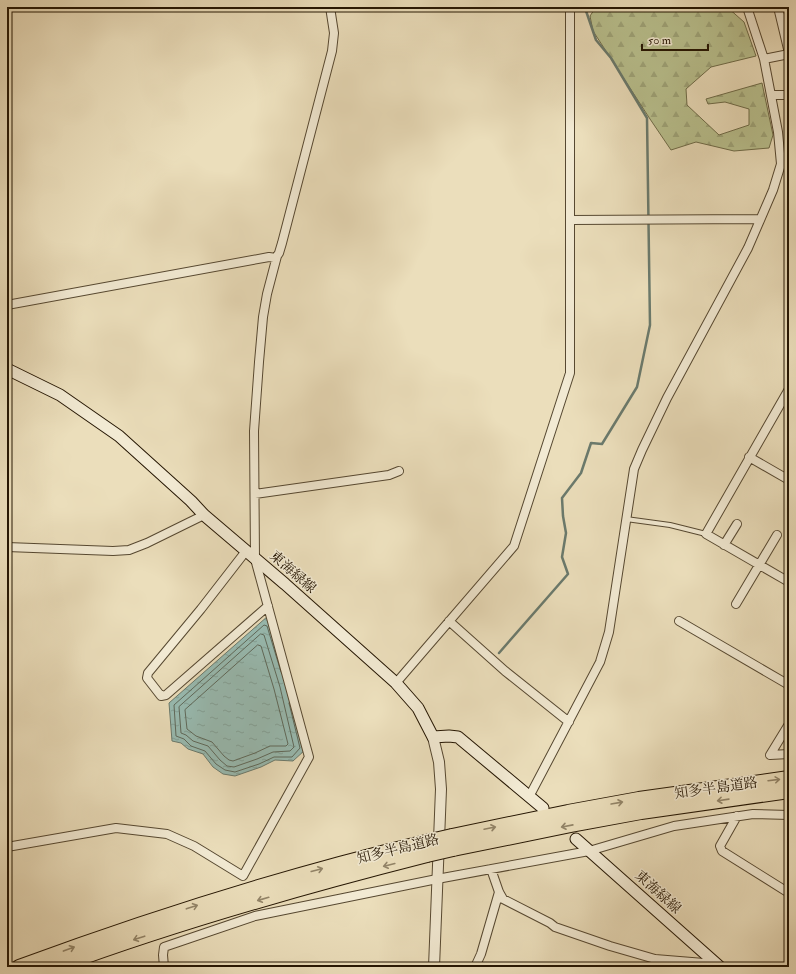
<svg xmlns="http://www.w3.org/2000/svg" width="796" height="974" viewBox="0 0 796 974" font-family="'IM FELL Double Pica','Noto Serif JP',serif">
  <style>
    .forest { fill: url(#forest-firs); stroke: #6f6c49 }
    .water { fill: url(#water-ripples); stroke: #6a7a6d }
    .lines { fill: none; stroke-linecap: round; stroke-linejoin: round }
    .shore { stroke: #5e695b; stroke-width: 1 }
    .stream { stroke: #6a7a6d; stroke-width: 2.5 }
    .service-casing { stroke: #564831; stroke-width: 6 }
    .minor-casing { stroke: #564831; stroke-width: 10 }
    .tertiary-casing { stroke: #564831; stroke-width: 12 }
    .secondary-casing { stroke: #251603; stroke-width: 13 }
    .motorway-casing { stroke: #251603; stroke-width: 16 }
    .service { stroke: #f2ead3; stroke-width: 4 }
    .minor { stroke: #f2ead3; stroke-width: 8 }
    .tertiary { stroke: #f2ead3; stroke-width: 10 }
    .secondary { stroke: #f2ead3; stroke-width: 11 }
    .motorway { stroke: #ebdebb; stroke-width: 14 }
    .motorway-bridge-casing { stroke: #251603; stroke-width: 16; stroke-linecap: butt }
    .motorway-bridge { stroke: #ebdebb; stroke-width: 14 }
    .oneway { stroke: #928468 }
    .labels { text-anchor: middle; dominant-baseline: central; stroke-width: 3; stroke-linejoin: round; paint-order: stroke }
    .street-label { font-size: 14px; fill: #251603; stroke: #f2ead3 }
  </style>
  <defs>
    <pattern id="forest-firs" width="22" height="20" patternUnits="userSpaceOnUse"><rect width="22" height="20" fill="#b9c18f"/><path d="M5 1l3.5 6h-7zM16 11l3.5 6h-7z" fill="#9fa57a"/></pattern>
    <pattern id="water-ripples" width="26" height="14" patternUnits="userSpaceOnUse"><rect width="26" height="14" fill="#98bcb3"/><path d="M2 4q2-2 4 0t4 0M15 11q2-2 4 0t4 0" fill="none" stroke="#83a198"/></pattern>
  </defs>
  <rect width="100%" height="100%" fill="#ebdebb"/>
  <filter id="stains"><feTurbulence type="fractalNoise" baseFrequency=".005" numOctaves="4"/><feColorMatrix values="0 0 0 0 .2 0 0 0 0 .09 0 0 0 0 .02 0 0 0 .5 -.17"/></filter>
  <radialGradient id="worn" r=".72"><stop offset=".6" stop-color="#630" stop-opacity="0"/><stop offset="1" stop-color="#630" stop-opacity=".3"/></radialGradient>
  <!-- forest -->
  <path class="forest" d="M596 7H727L744 22 756 56 711 67 686 89 687 105 719 135 749 125V109L725 102 708 104 706 99 762 83 773 135 769 148 734 151 696 142 671 150 650 119 593 31 590 16Z"/>
  <!-- water -->
  <path class="water" d="M268 616 305 750 293 761 275 760 261 767 235 776 223 774 213 767 203 754 188 749 181 743 172 741 169 703Z"/>
  <g class="lines">
    <!-- shore -->
    <path class="shore" d="M261 634 264 635 280 687 294 747 290 751 273 752 257 759 234 767 227 766 220 760 208 746 193 741 186 735 181 733 179 707Z
      M258 645 261 646 274 689 288 744 286 746H270L255 753 233 761 229 760 224 756 212 742 196 736 187 729 185 710Z
      M281 672 267 626 264 625 174 705 176 736 184 739 191 746 205 751 216 764 225 770 235 772 259 764 274 757H292L300 748 289 703"/>
    <!-- stream -->
    <path class="stream" d="M499 653 568 574 562 557 566 533 563 516 562 498 581 473 591 443 602 444 637 387 650 325 647 118 611 58 596 40 585 8 586 7"/>
    <!-- service casing -->
    <g class="service-casing">
      <path id="service" d="M626 519 670 525 706 534"/>
    </g>
    <!-- minor casing -->
    <g class="minor-casing">
      <path id="minor" d="M778 7 789 53
        M764 59 789 54
        M772 95H789
        M570 220 760 219
        M7 305 269 257 276 258
        M789 389 706 534 789 582
        M749 457 789 480
        M255 494 389 475 399 471
        M724 545 737 524
        M7 547 113 551 129 550 147 543 204 515
        M246 551 201 609 148 673 147 678 161 696 166 695 268 606
        M736 604 777 535
        M449 621 505 671 569 722
        M679 621 789 685
        M396 683 514 546 570 373V7
        M789 724 770 755 789 754
        M529 797 600 662 609 632 634 469 642 450 667 398 748 248 773 190 781 164 778 132 764 59 747 7
        M737 816 720 846 722 851 789 893
        M7 847 116 828 167 834 194 846 243 876 309 757 255 559 254 431 259 362 263 317 267 294 277 256 279 253 282 243 332 51 334 33 330 7
        M491 869 499 892 503 899 550 923 555 927 610 946 655 959 704 963 714 961
        M164 967 163 955 164 947 255 916 437 879 589 851 674 826 753 814 789 815
        M475 967 481 954 499 892"/>
    </g>
    <!-- tertiary casing -->
    <g class="tertiary-casing">
      <path id="tertiary" d="M433 737 439 762 441 789 434 967"/>
    </g>
    <!-- secondary casing -->
    <g class="secondary-casing">
      <path id="secondary" d="M7 369 60 395 119 436 191 501 204 515 285 584 396 683 418 708 433 737 449 736 458 737 543 808
        M576 839 720 967"/>
    </g>
    <!-- motorway casing -->
    <g class="motorway-casing">
      <path id="motorway" d="M452 836 568 812 639 799 789 778
        M453 849 571 825 641 812 789 791
        M19 967C152 918 288 875 426 842
        M56 967C177 922 301 887 427 855"/>
    </g>
    <!-- service -->
    <use href="#service" class="service"/>
    <!-- minor -->
    <use href="#minor" class="minor"/>
    <!-- tertiary -->
    <use href="#tertiary" class="tertiary"/>
    <!-- secondary -->
    <use href="#secondary" class="secondary"/>
    <!-- motorway -->
    <use href="#motorway" class="motorway"/>
    <!-- motorway-bridge casing -->
    <g class="motorway-bridge-casing">
      <path id="motorway-bridge" d="M426 842 452 836
        M427 855 453 849"/>
    </g>
    <!-- motorway-bridge -->
    <use href="#motorway-bridge" class="motorway-bridge"/>
  </g>
  <!-- one-way arrows -->
  <defs><path id="oneway-shaft" d="M-6 0H5M1.5-3L5.5 0L1.5 3" fill="none" stroke-width="1.6" stroke-linecap="round" stroke-linejoin="round"/></defs>
  <g class="oneway">
    <use href="#oneway-shaft" transform="translate(774 780) rotate(-7)"/>
    <use href="#oneway-shaft" transform="translate(723 800) rotate(172)"/>
    <use href="#oneway-shaft" transform="translate(617 803) rotate(-10)"/>
    <use href="#oneway-shaft" transform="translate(567 826) rotate(169)"/>
    <use href="#oneway-shaft" transform="translate(490 828) rotate(-12)"/>
    <use href="#oneway-shaft" transform="translate(389 865) rotate(166)"/>
    <use href="#oneway-shaft" transform="translate(317 870) rotate(-15)"/>
    <use href="#oneway-shaft" transform="translate(263 899) rotate(164)"/>
    <use href="#oneway-shaft" transform="translate(192 907) rotate(-18)"/>
    <use href="#oneway-shaft" transform="translate(139 938) rotate(162)"/>
    <use href="#oneway-shaft" transform="translate(69 949) rotate(-20)"/>
  </g>
  <g class="labels">
    <!-- street labels -->
    <g class="street-label">
      <text transform="translate(293 572) rotate(41)">東海緑線</text>
      <text transform="translate(716 788) rotate(-8)">知多半島道路</text>
      <text transform="translate(398 849) rotate(-14)">知多半島道路</text>
      <text transform="translate(658 892) rotate(42)">東海緑線</text>
    </g>
  </g>
  <!-- margin -->
  <rect width="796" height="974" fill="none" stroke="#ebdebb" stroke-width="24"/>
  <rect x="8" y="8" width="780" height="958" fill="none" stroke="#251603" stroke-width="2"/>
  <rect x="12" y="12" width="772" height="950" fill="none" stroke="#251603"/>
  <!-- scale -->
  <path d="M642 44v6h66v-6" fill="none" stroke="#251603" stroke-width="2"/>
  <text x="648" y="44" font-size="12" fill="#251603" stroke="#f2ead3" stroke-width="3" paint-order="stroke">50 m</text>
  <rect width="100%" height="100%" filter="url(#stains)"/>
  <rect width="100%" height="100%" fill="url(#worn)"/>
</svg>
